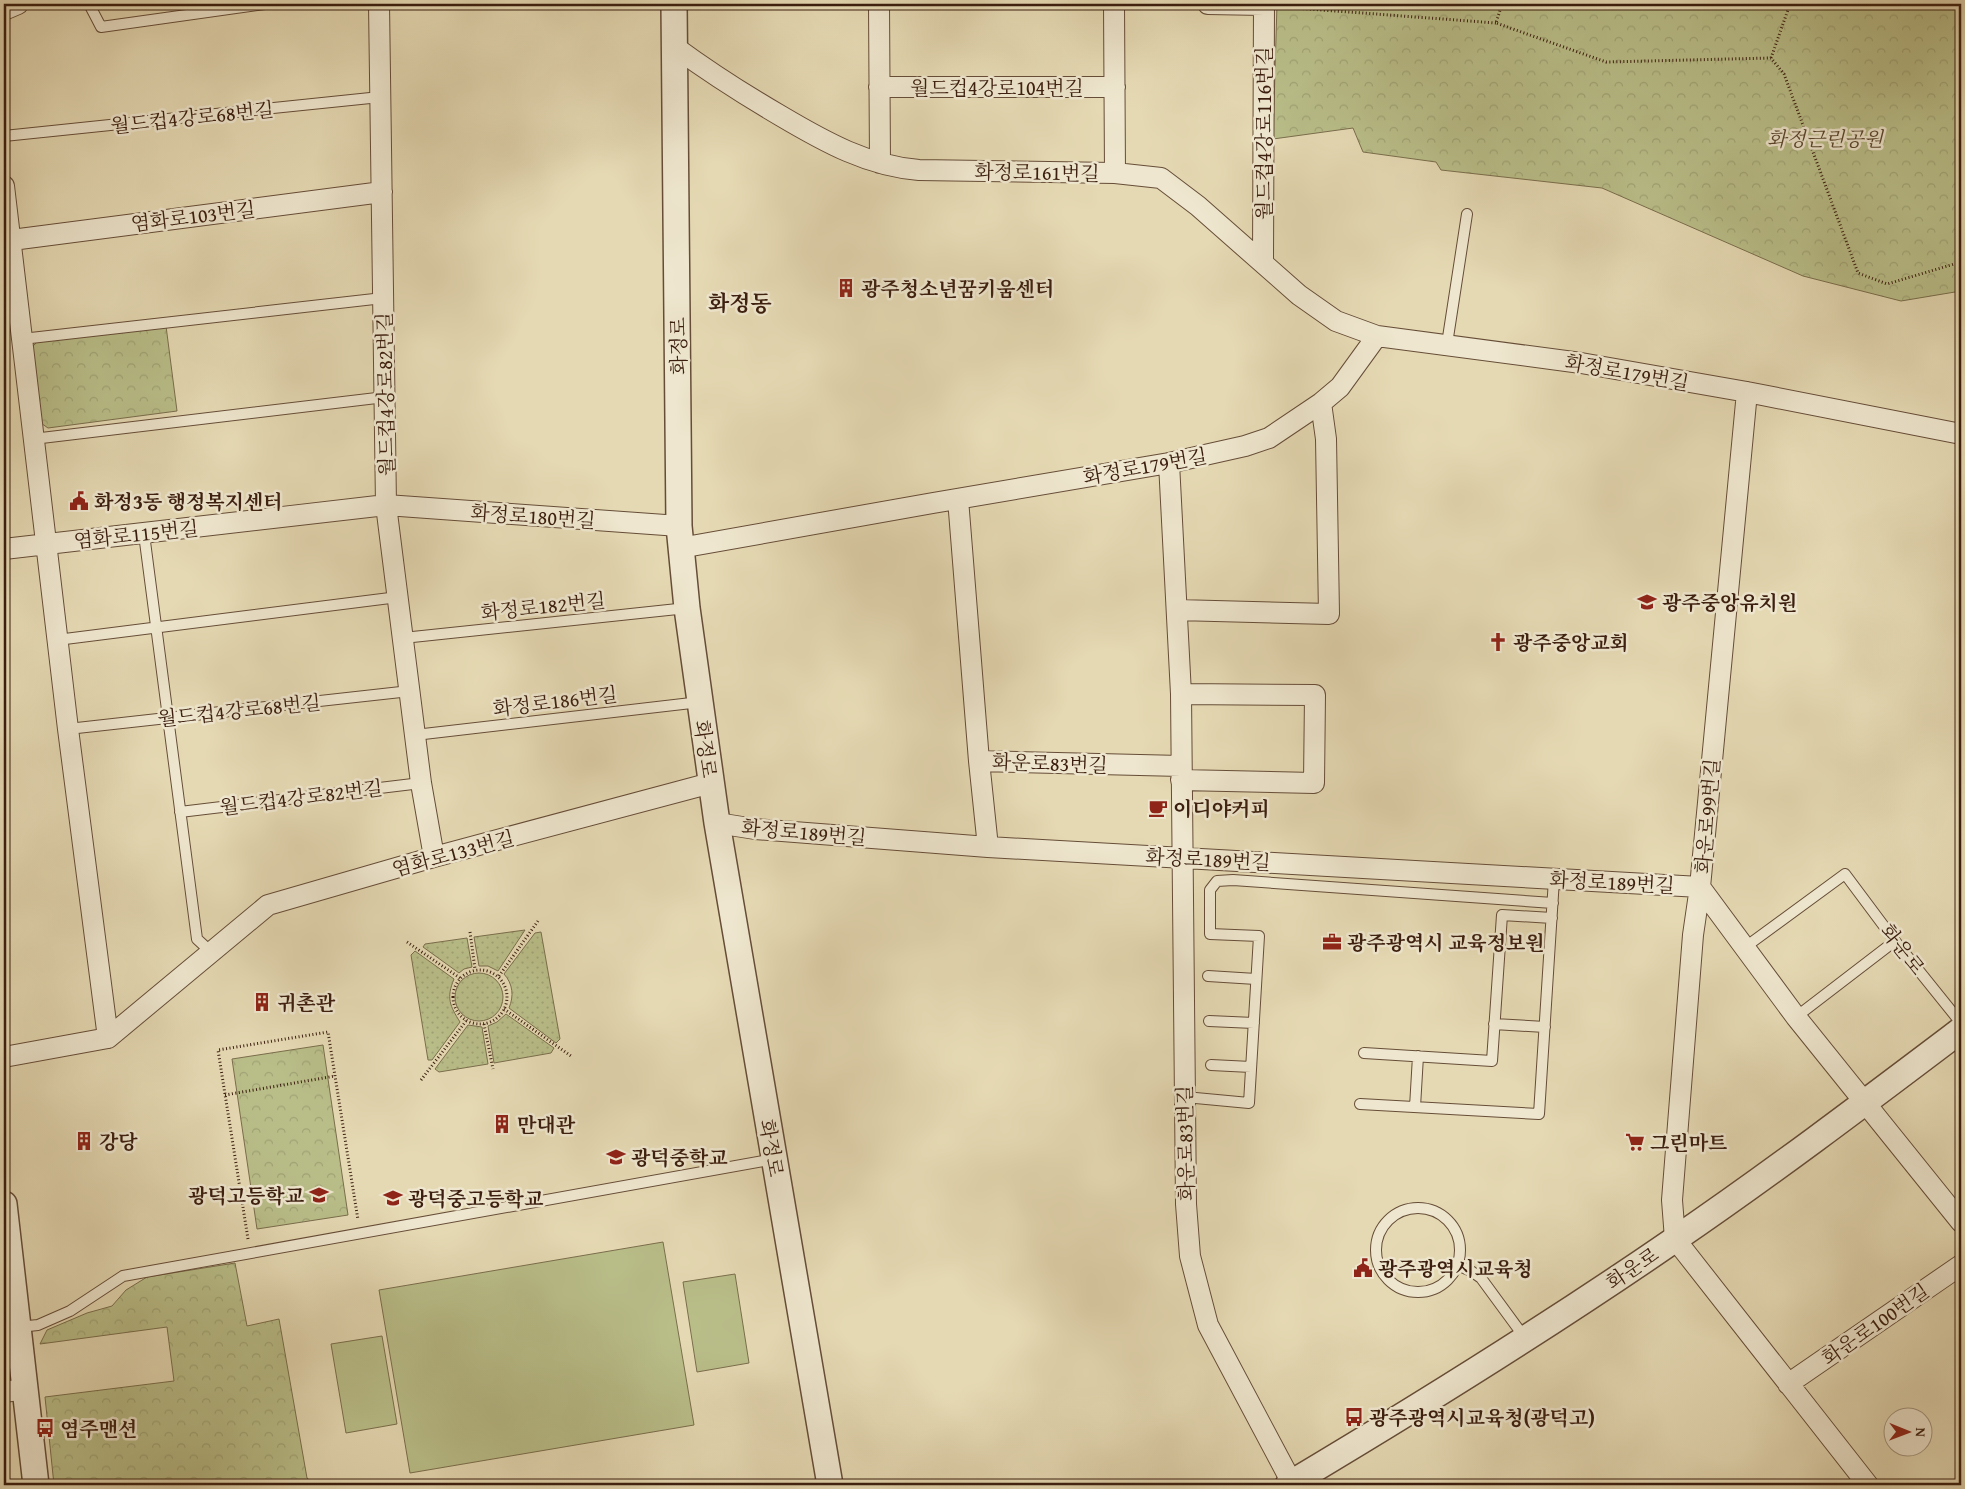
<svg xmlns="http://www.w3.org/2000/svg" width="1965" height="1489" viewBox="0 0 1965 1489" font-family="'Gentium Book Plus','Noto Serif KR',serif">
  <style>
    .grass { fill: url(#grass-dots); stroke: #7a6e4c }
    .forest { fill: url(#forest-crowns); stroke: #7a6e4c }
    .garden { fill: #b9be89; stroke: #7a6e4c }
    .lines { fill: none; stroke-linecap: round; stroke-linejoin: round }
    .service-casing { stroke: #664d38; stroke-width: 12 }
    .minor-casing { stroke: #664d38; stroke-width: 22 }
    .tertiary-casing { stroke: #664d38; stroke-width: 28 }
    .path { stroke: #3b1e0f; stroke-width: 3; stroke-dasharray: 1 2.5; stroke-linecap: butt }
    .service { stroke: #eee6ce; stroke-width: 10 }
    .minor { stroke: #eee6ce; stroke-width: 20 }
    .tertiary { stroke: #eee6ce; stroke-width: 25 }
    .labels { text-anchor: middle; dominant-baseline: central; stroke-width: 5; stroke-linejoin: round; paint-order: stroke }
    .street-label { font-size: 20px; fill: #3b1e0f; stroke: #eee6ce }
    .park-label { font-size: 20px; font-style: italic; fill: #5a462e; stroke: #eee6ce }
    .poi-label { font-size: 20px; font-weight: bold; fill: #3b1e0f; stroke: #eee6ce; text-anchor: start }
    .quarter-label { font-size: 22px; font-weight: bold; fill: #3b1e0f; stroke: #eee6ce }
  </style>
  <defs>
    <pattern id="grass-dots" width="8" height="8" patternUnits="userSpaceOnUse" patternTransform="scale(1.25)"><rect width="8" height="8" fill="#b9be89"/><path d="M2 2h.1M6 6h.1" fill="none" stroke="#a0a375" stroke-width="1.8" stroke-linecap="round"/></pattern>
    <pattern id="forest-crowns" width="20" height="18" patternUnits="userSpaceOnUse" patternTransform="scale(1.25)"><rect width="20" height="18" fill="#b9be89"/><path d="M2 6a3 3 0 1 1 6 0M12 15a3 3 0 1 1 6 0" fill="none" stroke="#a0a375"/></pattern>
  </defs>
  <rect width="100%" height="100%" fill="#e5d9b3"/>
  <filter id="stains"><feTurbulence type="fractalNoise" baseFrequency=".004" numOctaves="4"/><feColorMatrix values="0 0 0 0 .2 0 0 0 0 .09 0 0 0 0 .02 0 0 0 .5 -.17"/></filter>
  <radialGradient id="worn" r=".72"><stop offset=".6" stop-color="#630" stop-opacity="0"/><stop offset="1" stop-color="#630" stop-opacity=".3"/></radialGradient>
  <!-- grass -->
  <path class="grass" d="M525 930 498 971 488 966H479L474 937Z
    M541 932 560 1039 556 1043 509 1008C514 996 513 984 504 974L535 933Z
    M467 938 472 967 464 969 459 973 423 947 425 944Z
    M415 951 454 979C446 998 450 1006 460 1022L432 1060H428L411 955Z
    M455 997a24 24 0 1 1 48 0a24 24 0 1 1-48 0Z
    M506 1014 554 1048 551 1053 494 1063 488 1026 497 1022Z
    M468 1025 482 1027 488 1064 439 1072 435 1069Z"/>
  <!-- forest -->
  <path class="forest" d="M1277 4H1961V291L1901 301 1803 276 1602 188 1441 170 1436 162 1363 152 1353 128 1273 139Z
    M166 326 177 411 48 428 38 421 29 350 37 342Z
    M323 1045 348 1215 257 1229 232 1059Z
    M235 1263 247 1326 279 1319 307 1478 315 1485H54L45 1397 174 1381 167 1327 40 1344 47 1330 87 1313 112 1306 126 1290 147 1277Z"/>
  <!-- garden -->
  <path class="garden" d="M663 1242 694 1425 410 1473 379 1290Z
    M735 1274 749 1363 697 1372 683 1282Z
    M382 1336 397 1424 346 1433 331 1344Z"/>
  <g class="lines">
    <!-- service casing -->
    <g class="service-casing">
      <path id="service" d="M89 4 101 27 265 4
        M4 136 380 97
        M22 339 383 298
        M1447 344 1467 214
        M33 439 385 397
        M144 534 197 939 211 952
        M403 638 687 608
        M57 640 398 597
        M68 729 410 691
        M415 735 700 702
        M180 812 421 783
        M1744 948 1845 874 1895 941 1961 1023
        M1208 976 1256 979
        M1796 1017 1895 941
        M1209 1021 1254 1023
        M1494 1024 1545 1027
        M1364 1053 1492 1061 1502 915 1552 918
        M1211 1065 1251 1067
        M1185 1097 1249 1103 1259 936 1210 934V890L1217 881 1233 880 1553 903
        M1360 1104 1539 1114 1554 879
        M1415 1107 1418 1056
        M1376 1250a42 42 0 1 1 84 0a42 42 0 1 1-84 0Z
        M1457 1265 1471 1271 1481 1278 1525 1338
        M19 1327 38 1325 70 1311 123 1276 774 1159"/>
    </g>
    <!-- minor casing -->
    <g class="minor-casing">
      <path id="minor" d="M379 4 386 505 421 783 434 857
        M879 4 880 163
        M1114 4 1115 173
        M1208 4 1264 5
        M4 10 18 4
        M675 47C709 72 745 95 781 116 825 142 868 166 919 170L1115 173 1161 178 1198 206 1299 295 1336 321 1377 336
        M879 87H1115
        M4 186 68 729 108 1038
        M4 241 382 192
        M1263 263 1264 4
        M1747 392 1700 887 1693 935 1672 1200 1675 1239 1868 1485
        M1169 463 1181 694 1186 1204 1190 1256 1208 1325 1292 1483
        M958 499 979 761 988 847
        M680 548 933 503 1169 463 1245 446 1269 438 1321 403 1340 387 1377 336 1581 363 1747 392 1961 434
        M4 549 386 505 679 526
        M1177 610 1329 614 1326 439 1321 403
        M1181 694 1315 695 1314 783 1181 780
        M979 761 1181 766
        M717 823 755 829 988 847 1700 887 1796 1017 1961 1222
        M4 1057 108 1038 268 905 434 857 711 783
        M1788 1384 1961 1265
        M4 1392 25 1389"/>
    </g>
    <!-- tertiary casing -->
    <g class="tertiary-casing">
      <path id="tertiary" d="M674 4 679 526 687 608 717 823 830 1485
        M4 1204 36 1485
        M1288 1485C1419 1407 1549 1326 1674 1240 1772 1173 1867 1101 1961 1030"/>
    </g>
    <!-- path -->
    <path class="path" d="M1502 4 1496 23 1606 62 1771 58 1784 74 1858 273 1887 284 1961 262
      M1282 7 1496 23
      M1771 58 1790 4
      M470 932 475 969
      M407 942 460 978
      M453 997a27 27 0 1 1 54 0a27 27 0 1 1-54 0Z
      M499 976 538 921
      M504 1009 571 1056
      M484 1024 493 1069
      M421 1080 466 1021
      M225 1095 335 1076
      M248 1239 218 1050 328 1032 358 1220"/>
    <!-- service -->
    <use href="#service" class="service"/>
    <!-- minor -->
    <use href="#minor" class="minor"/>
    <!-- tertiary -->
    <use href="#tertiary" class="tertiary"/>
  </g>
  <!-- icons -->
  <defs>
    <g id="building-bare" transform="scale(1.5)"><path d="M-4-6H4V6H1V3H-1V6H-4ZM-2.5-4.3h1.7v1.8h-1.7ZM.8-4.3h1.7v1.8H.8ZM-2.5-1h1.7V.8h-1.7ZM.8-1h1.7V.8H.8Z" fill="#8f2418" stroke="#eee6ce" stroke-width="2.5" paint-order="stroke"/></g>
    <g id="civic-bare" transform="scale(1.5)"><path d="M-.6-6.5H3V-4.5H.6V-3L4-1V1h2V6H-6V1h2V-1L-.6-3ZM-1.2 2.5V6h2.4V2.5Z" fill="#8f2418" stroke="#eee6ce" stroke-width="2.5" paint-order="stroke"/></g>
    <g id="school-bare" transform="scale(1.5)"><path d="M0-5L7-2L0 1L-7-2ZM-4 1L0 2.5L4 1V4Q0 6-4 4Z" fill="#8f2418" stroke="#eee6ce" stroke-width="2.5" paint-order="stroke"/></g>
    <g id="church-bare" transform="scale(1.5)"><path d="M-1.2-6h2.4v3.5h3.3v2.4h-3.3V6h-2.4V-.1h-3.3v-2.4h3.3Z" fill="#8f2418" stroke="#eee6ce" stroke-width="2.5" paint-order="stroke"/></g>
    <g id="cafe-bare" transform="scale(1.5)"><path d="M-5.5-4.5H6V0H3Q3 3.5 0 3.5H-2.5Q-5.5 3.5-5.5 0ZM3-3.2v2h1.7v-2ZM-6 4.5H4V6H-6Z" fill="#8f2418" stroke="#eee6ce" stroke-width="2.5" paint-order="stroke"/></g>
    <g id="office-bare" transform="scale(1.5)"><path d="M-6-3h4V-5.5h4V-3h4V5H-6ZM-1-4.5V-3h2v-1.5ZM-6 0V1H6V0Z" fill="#8f2418" stroke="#eee6ce" stroke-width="2.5" paint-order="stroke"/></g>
    <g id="supermarket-bare" transform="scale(1.5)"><path d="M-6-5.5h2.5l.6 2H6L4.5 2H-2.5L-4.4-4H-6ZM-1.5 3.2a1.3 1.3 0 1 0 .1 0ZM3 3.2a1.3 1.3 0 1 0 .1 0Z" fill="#8f2418" stroke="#eee6ce" stroke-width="2.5" paint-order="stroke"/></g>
    <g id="bus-bare" transform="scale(1.5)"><path d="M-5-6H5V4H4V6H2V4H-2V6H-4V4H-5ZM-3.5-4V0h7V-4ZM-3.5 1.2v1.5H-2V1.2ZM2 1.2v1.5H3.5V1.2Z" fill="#8f2418" stroke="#eee6ce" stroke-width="2.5" paint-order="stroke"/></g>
  </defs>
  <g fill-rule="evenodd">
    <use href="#building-bare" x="846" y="288"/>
    <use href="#civic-bare" x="79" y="501"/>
    <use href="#school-bare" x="1647" y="602"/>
    <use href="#church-bare" x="1498" y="642"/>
    <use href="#cafe-bare" x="1158" y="808"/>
    <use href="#office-bare" x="1332" y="942"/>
    <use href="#building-bare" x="262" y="1002"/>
    <use href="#building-bare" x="502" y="1124"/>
    <use href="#building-bare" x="84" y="1141"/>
    <use href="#supermarket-bare" x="1635" y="1142"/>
    <use href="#school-bare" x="616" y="1157"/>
    <use href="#school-bare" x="319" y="1195"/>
    <use href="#school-bare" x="393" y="1198"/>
    <use href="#civic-bare" x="1363" y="1268"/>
    <use href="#bus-bare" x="1354" y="1417"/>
    <use href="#bus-bare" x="45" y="1428"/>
  </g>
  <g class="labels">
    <!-- street labels -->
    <g class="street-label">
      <text x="997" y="87">월드컵4강로104번길</text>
      <text transform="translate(192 117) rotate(-6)">월드컵4강로68번길</text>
      <text transform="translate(1263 133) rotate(-90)">월드컵4강로116번길</text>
      <text transform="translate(1037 172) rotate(1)">화정로161번길</text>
      <text transform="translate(193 216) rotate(-7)">염화로103번길</text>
      <text transform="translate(678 346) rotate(-91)">화정로</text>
      <text transform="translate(1627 372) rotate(10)">화정로179번길</text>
      <text transform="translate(385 394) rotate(-91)">월드컵4강로82번길</text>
      <text transform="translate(1145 466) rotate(-10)">화정로179번길</text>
      <text transform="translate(533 516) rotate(4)">화정로180번길</text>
      <text transform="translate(136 534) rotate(-6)">염화로115번길</text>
      <text transform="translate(543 606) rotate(-6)">화정로182번길</text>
      <text transform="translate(555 701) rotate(-7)">화정로186번길</text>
      <text transform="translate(239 710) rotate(-6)">월드컵4강로68번길</text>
      <text transform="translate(706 749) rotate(82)">화정로</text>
      <text transform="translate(1050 763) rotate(2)">화운로83번길</text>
      <text transform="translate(301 797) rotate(-7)">월드컵4강로82번길</text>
      <text transform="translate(1707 816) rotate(-85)">화운로99번길</text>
      <text transform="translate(804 832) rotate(5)">화정로189번길</text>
      <text transform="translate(453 853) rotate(-15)">염화로133번길</text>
      <text transform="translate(1208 859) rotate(3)">화정로189번길</text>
      <text transform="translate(1612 882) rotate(3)">화정로189번길</text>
      <text transform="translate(1903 949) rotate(52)">화운로</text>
      <text transform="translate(1185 1143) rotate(-91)">화운로83번길</text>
      <text transform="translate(772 1148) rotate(80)">화정로</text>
      <text transform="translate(1632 1268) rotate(-34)">화운로</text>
      <text transform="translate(1875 1324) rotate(-35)">화운로100번길</text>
    </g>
    <!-- park labels -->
    <g class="park-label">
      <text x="1825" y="138">화정근린공원</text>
    </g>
    <!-- poi labels -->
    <g class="poi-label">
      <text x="861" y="288">광주청소년꿈키움센터</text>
      <text x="94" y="501">화정3동 행정복지센터</text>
      <text x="1662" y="602">광주중앙유치원</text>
      <text x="1513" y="642">광주중앙교회</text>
      <text x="1173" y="808">이디야커피</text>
      <text x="1347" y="942">광주광역시 교육정보원</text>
      <text x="277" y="1002">귀촌관</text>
      <text x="517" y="1124">만대관</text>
      <text x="99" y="1141">강당</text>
      <text x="1650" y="1142">그린마트</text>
      <text x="631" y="1157">광덕중학교</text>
      <text x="304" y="1195" text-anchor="end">광덕고등학교</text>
      <text x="408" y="1198">광덕중고등학교</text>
      <text x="1378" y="1268">광주광역시교육청</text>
      <text x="1369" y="1417">광주광역시교육청(광덕고)</text>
      <text x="60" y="1428">염주맨션</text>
    </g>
    <!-- quarter labels -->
    <g class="quarter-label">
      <text x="740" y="303">화정동</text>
    </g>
  </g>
  <!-- margin -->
  <rect width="1965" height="1489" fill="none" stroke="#e5d9b3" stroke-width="20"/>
  <rect x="5" y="5" width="1955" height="1479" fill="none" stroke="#3b1e0f" stroke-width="2.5"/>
  <rect x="10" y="10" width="1945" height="1469" fill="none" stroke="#3b1e0f"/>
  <!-- north arrow -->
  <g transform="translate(1908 1432) rotate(91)"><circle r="24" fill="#eee6ce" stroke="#a69682"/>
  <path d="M0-4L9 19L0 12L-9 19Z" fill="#8f2418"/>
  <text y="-8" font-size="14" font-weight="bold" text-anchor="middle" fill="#3b1e0f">N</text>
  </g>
  <rect width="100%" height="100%" filter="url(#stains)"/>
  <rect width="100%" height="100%" fill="url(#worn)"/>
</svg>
